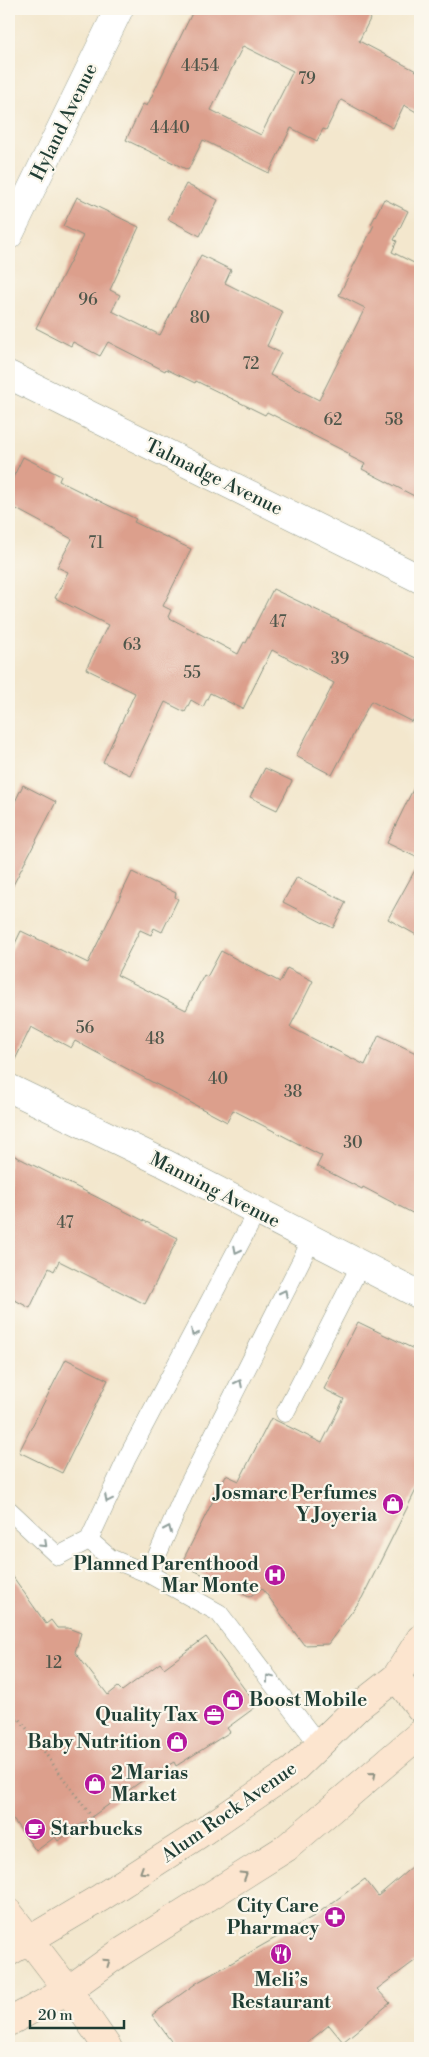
<svg xmlns="http://www.w3.org/2000/svg" width="429" height="2057" viewBox="0 0 429 2057" font-family="'Libre Bodoni',serif">
  <style>
    .building { fill: #dc9f8c; fill-rule: evenodd }
    .lines { fill: none; stroke-linecap: round; stroke-linejoin: round }
    .lane-casing { stroke: #899280; stroke-width: 19 }
    .street-casing { stroke: #899280; stroke-width: 29 }
    .secondary-casing { stroke: #899280; stroke-width: 29 }
    .path { stroke: #899280; stroke-width: 3; stroke-dasharray: 1 4; stroke-linecap: butt }
    .lane { stroke: #fff; stroke-width: 18 }
    .street { stroke: #fff; stroke-width: 28 }
    .secondary { stroke: #fce5cf; stroke-width: 28 }
    .oneway { stroke: #8f9e9a }
    .oneway2 { stroke: #8e9182 }
    .labels { text-anchor: middle; dominant-baseline: central; stroke-width: 4.5; stroke-linejoin: round; paint-order: stroke }
    .number-label { font-size: 16px; fill: #4e564a }
    .street-label { font-size: 19px; fill: #1f3d34; stroke: #fbf7ec }
    .poi-label { font-size: 19px; font-weight: bold; fill: #1f3d34; stroke: #fbf7ec; text-anchor: end }
  </style>
  <rect width="100%" height="100%" fill="#fbf7ec"/>
  <filter id="ink" filterUnits="userSpaceOnUse"><feTurbulence type="fractalNoise" baseFrequency=".02" numOctaves="2"/><feDisplacementMap in="SourceGraphic" scale="10" xChannelSelector="R" yChannelSelector="G"/><feConvolveMatrix kernelMatrix="1 2 1 2 8 2 1 2 1" color-interpolation-filters="sRGB"/></filter>
  <filter id="wash" filterUnits="userSpaceOnUse"><feTurbulence type="fractalNoise" baseFrequency=".0096" numOctaves="4" result="noise"/><feDisplacementMap in="SourceGraphic" scale="20" xChannelSelector="R" yChannelSelector="G"/><feGaussianBlur stdDeviation="1.12" result="paint"/><feColorMatrix in="noise" values="0 0 0 0 0 0 0 0 0 0 0 0 0 0 0 0 0 1.4 0 .05"/><feComposite in="paint" operator="in"/></filter>
  <g filter="url(#wash)">
    <rect width="100%" height="100%" fill="#f3e7cd"/>
    <g id="blocks">
      <!-- building -->
      <path class="building" d="M194 9H375L359 41 420 73V114L404 105 393 128 341 100 326 130 323 129 317 141 291 128 269 173 203 140 188 170 126 140 143 104 147 106ZM243 46 293 71 261 135 211 110Z
        M186 184 218 200 200 236 168 219Z
        M77 197 139 227 110 290 120 295 112 311 160 335 201 255 231 270 225 283 283 312 267 346 281 353 270 375 319 400 365 308 339 295 374 225 371 224 384 199 408 211 394 240 397 241 392 252 420 266V499L362 469 365 464 349 456 350 454 267 412 265 415 196 381 195 383 166 369 165 371 108 342 100 356 73 342 71 346 36 328 83 236 63 226Z
        M23 457 61 476 59 481 136 519 134 522 191 549 163 606 171 610 168 617 238 654 244 642 246 643 273 589 420 660V707L412 722 371 701 332 775 296 756 334 683 272 650 243 709 210 693 203 707 191 700 185 712 165 702 130 775 103 762 135 693 86 669 108 625 55 598 68 572 57 567 72 539 9 505V486Z
        M265 768 292 781 277 810 250 797Z
        M420 775V859L387 843Z
        M23 785 56 802 9 893V814Z
        M420 861V937L388 919Z
        M132 872 176 893 175 897 178 899 162 932 154 928 151 935 140 930 117 975 186 1010 204 975 207 977 221 951 280 982 287 968 313 981 290 1027 365 1065 379 1035 420 1055V1217L363 1187 362 1189 317 1166 322 1156 233 1110 227 1122 75 1041 71 1048 31 1027 9 1072V956L21 931 88 963Z
        M297 877 346 902 333 928 283 902Z
        M9 1153 178 1238 145 1304 59 1261 54 1271 49 1268 30 1308 9 1297Z
        M358 1322 420 1352V1482L362 1598 328 1644 304 1645 262 1588 249 1597 181 1564 226 1475 239 1481 271 1418 322 1443 344 1399 324 1389Z
        M66 1359 108 1380 62 1473 19 1452Z
        M9 1571 46 1624 51 1620 57 1628H68L81 1633 75 1652 108 1695 118 1687 122 1691 160 1663 164 1668 206 1637 257 1706 227 1728 230 1732 176 1766 174 1762 158 1771 157 1770 58 1841 55 1837 36 1851 9 1814Z
        M420 1860V1957L377 1989 390 2003 343 2042 329 2025 301 2048H176L152 2015 198 1982 314 1916 365 1879 378 1896Z"/>
    </g>
  </g>
  <g filter="url(#ink)">
    <use href="#blocks" fill-opacity="0" stroke="#899280" stroke-width="1"/>
    <g class="lines">
      <!-- lane casing -->
      <g class="lane-casing">
        <path id="lane" d="M285 1413 361 1264
          M9 1510 58 1556 89 1540 127 1458 257 1211
          M89 1540 110 1558 149 1574 219 1613 319 1745
          M149 1574 187 1487 312 1239"/>
      </g>
      <!-- street casing -->
      <g class="street-casing">
        <path id="street" d="M9 235 119 9
          M9 375 420 579
          M9 1088 164 1163 420 1295"/>
      </g>
      <!-- secondary casing -->
      <g class="secondary-casing">
        <path id="secondary" d="M396 1677 420 1708
          M9 1913 68 1990 108 2048
          M9 1952 100 1898 198 1835 293 1770 359 1706 396 1677 420 1639
          M9 2022 68 1990 118 1954 286 1848 420 1734"/>
      </g>
      <!-- path -->
      <path class="path" d="M9 1726 19 1718 92 1817"/>
      <!-- lane -->
      <use href="#lane" class="lane"/>
      <!-- street -->
      <use href="#street" class="street"/>
      <!-- secondary -->
      <use href="#secondary" class="secondary"/>
    </g>
    <!-- one-way arrows -->
    <defs><path id="oneway-chevron" d="M-2-3.5L2.5 0L-2 3.5" fill="none" stroke-width="1.6" stroke-linecap="round" stroke-linejoin="round" transform="scale(1.25)"/></defs>
    <g class="oneway">
      <use href="#oneway-chevron" transform="translate(237 1250) rotate(117)"/>
      <use href="#oneway-chevron" transform="translate(284 1293) rotate(-63)"/>
      <use href="#oneway-chevron" transform="translate(194 1333) rotate(118)"/>
      <use href="#oneway-chevron" transform="translate(239 1383) rotate(-63)"/>
      <use href="#oneway-chevron" transform="translate(108 1499) rotate(116)"/>
      <use href="#oneway-chevron" transform="translate(168 1529) rotate(-66)"/>
      <use href="#oneway-chevron" transform="translate(44 1544) rotate(43)"/>
      <use href="#oneway-chevron" transform="translate(269 1678) rotate(-127)"/>
    </g>
    <g class="oneway2">
      <use href="#oneway-chevron" transform="translate(373 1775) rotate(-40)"/>
      <use href="#oneway-chevron" transform="translate(143 1871) rotate(147)"/>
      <use href="#oneway-chevron" transform="translate(244 1875) rotate(-32)"/>
      <use href="#oneway-chevron" transform="translate(107 1962) rotate(-35)"/>
    </g>
  </g>
  <!-- icons -->
  <defs>
    <g id="shop-disc" transform="scale(1.125)"><circle r="9.5" fill="#b5179e" stroke="#fbf7ec"/><path d="M-5-2.5h2.3a2.7 3.5 0 0 1 5.4 0H5L5.5 6h-11ZM-1.5-2.5h3a1.5 2.3 0 0 0-3 0Z" fill="#fff"/></g>
    <g id="hospital-disc" transform="scale(1.125)"><circle r="9.5" fill="#b5179e" stroke="#fbf7ec"/><path d="M-5-5h3v3.5h4V-5h3V5h-3V1.5h-4V5h-3Z" fill="#fff"/></g>
    <g id="office-disc" transform="scale(1.125)"><circle r="9.5" fill="#b5179e" stroke="#fbf7ec"/><path d="M-6-3h4V-5.5h4V-3h4V5H-6ZM-1-4.5V-3h2v-1.5ZM-6 0V1H6V0Z" fill="#fff"/></g>
    <g id="cafe-disc" transform="scale(1.125)"><circle r="9.5" fill="#b5179e" stroke="#fbf7ec"/><path d="M-5.5-4.5H6V0H3Q3 3.5 0 3.5H-2.5Q-5.5 3.5-5.5 0ZM3-3.2v2h1.7v-2ZM-6 4.5H4V6H-6Z" fill="#fff"/></g>
    <g id="pharmacy-disc" transform="scale(1.125)"><circle r="9.5" fill="#b5179e" stroke="#fbf7ec"/><path d="M-2-6h4v4h4v4h-4v4h-4v-4h-4v-4h4Z" fill="#fff"/></g>
    <g id="restaurant-disc" transform="scale(1.125)"><circle r="9.5" fill="#b5179e" stroke="#fbf7ec"/><path d="M-5-6h1v4h1v-4h1v4h1v-4h1v5L-1.5 .5V6h-2V.5L-5-1ZM5-6V6H3V1.5H1.5Q1.5-4 5-6Z" fill="#fff"/></g>
  </defs>
  <g fill-rule="evenodd">
    <use href="#shop-disc" x="393" y="1504"/>
    <use href="#hospital-disc" x="275" y="1575"/>
    <use href="#shop-disc" x="233" y="1700"/>
    <use href="#office-disc" x="214" y="1715"/>
    <use href="#shop-disc" x="177" y="1742"/>
    <use href="#shop-disc" x="95" y="1784"/>
    <use href="#cafe-disc" x="35" y="1829"/>
    <use href="#pharmacy-disc" x="335" y="1917"/>
    <use href="#restaurant-disc" x="281" y="1954"/>
  </g>
  <g class="labels">
    <!-- number labels -->
    <g class="number-label">
      <text x="200" y="66">4454</text>
      <text x="307" y="79">79</text>
      <text x="170" y="128">4440</text>
      <text x="88" y="300">96</text>
      <text x="200" y="318">80</text>
      <text x="251" y="364">72</text>
      <text x="333" y="420">62</text>
      <text x="394" y="420">58</text>
      <text x="96" y="543">71</text>
      <text x="278" y="622">47</text>
      <text x="132" y="645">63</text>
      <text x="340" y="659">39</text>
      <text x="192" y="673">55</text>
      <text x="85" y="1028">56</text>
      <text x="155" y="1039">48</text>
      <text x="218" y="1079">40</text>
      <text x="293" y="1092">38</text>
      <text x="353" y="1143">30</text>
      <text x="65" y="1223">47</text>
      <text x="54" y="1663">12</text>
    </g>
    <!-- street labels -->
    <g class="street-label">
      <text transform="translate(64 122) rotate(-64)">Hyland Avenue</text>
      <text transform="translate(214 477) rotate(26)">Talmadge Avenue</text>
      <text transform="translate(215 1190) rotate(27)">Manning Avenue</text>
      <text transform="translate(229 1812) rotate(-35)">Alum Rock Avenue</text>
    </g>
    <!-- poi labels -->
    <g class="poi-label">
      <text x="377" y="1493">Josmarc Perfumes<tspan x="377" dy="22">Y Joyeria</tspan></text>
      <text x="259" y="1564">Planned Parenthood<tspan x="259" dy="22">Mar Monte</tspan></text>
      <text x="249" y="1700" text-anchor="start">Boost Mobile</text>
      <text x="198" y="1715">Quality Tax</text>
      <text x="161" y="1742">Baby Nutrition</text>
      <text x="111" y="1773" text-anchor="start">2 Marias<tspan x="111" dy="22">Market</tspan></text>
      <text x="51" y="1829" text-anchor="start">Starbucks</text>
      <text x="319" y="1906">City Care<tspan x="319" dy="22">Pharmacy</tspan></text>
      <text x="281" y="1980" text-anchor="middle">Meli’s<tspan x="281" dy="22">Restaurant</tspan></text>
    </g>
  </g>
  <!-- margin -->
  <rect width="429" height="2057" fill="none" stroke="#fbf7ec" stroke-width="30"/>
  <!-- scale -->
  <path d="M30 2020v8h94v-8" fill="none" stroke="#1f3d34" stroke-width="2.5"/>
  <text x="38" y="2020" font-size="15" fill="#1f3d34" stroke="#fbf7ec" stroke-width="4" paint-order="stroke">20 m</text>
</svg>
